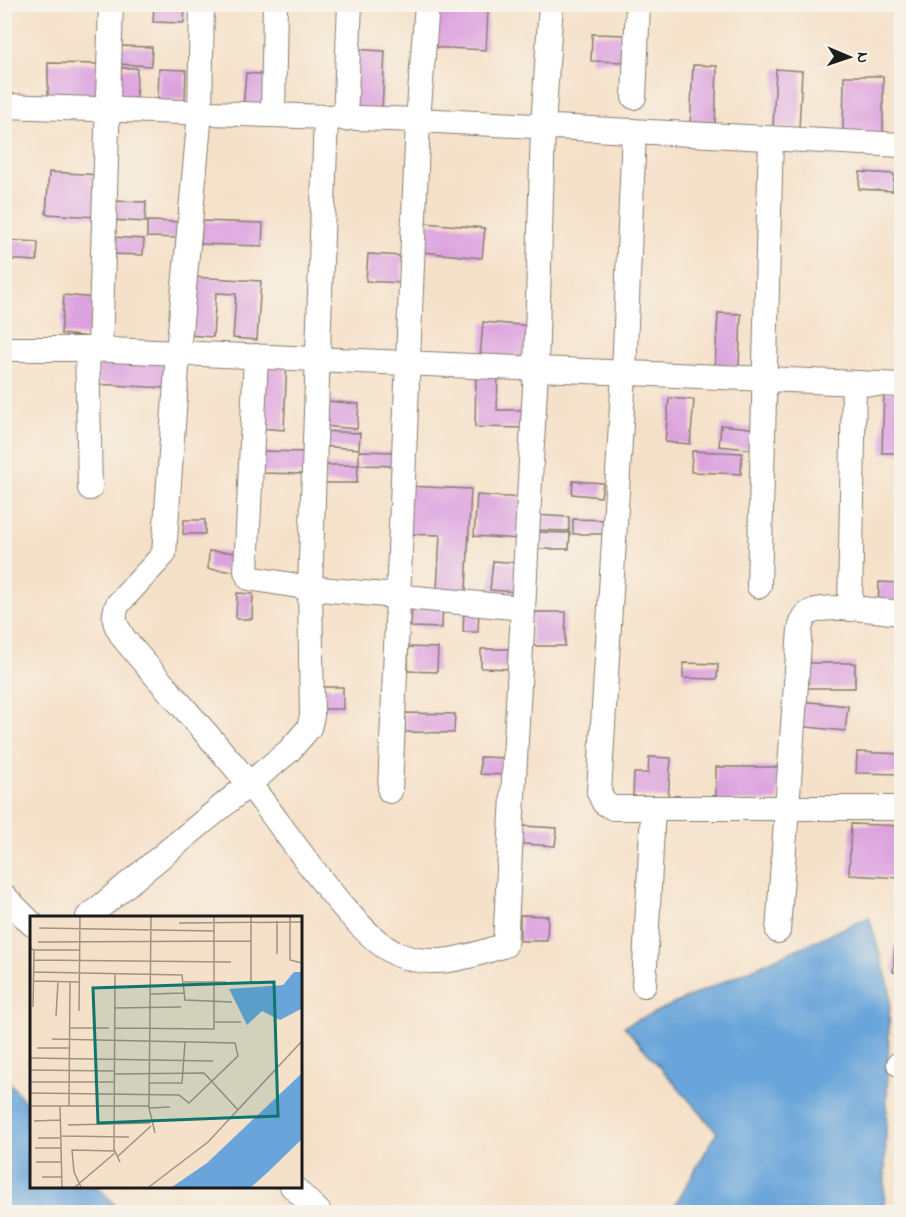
<svg xmlns="http://www.w3.org/2000/svg" width="906" height="1217" viewBox="0 0 906 1217" font-family="'Indie Flower',sans-serif">
  <style>
    .water { fill: #69a5da; stroke: #42607b; stroke-width: 1.5 }
    .building { fill: #dca2df }
    .lines { fill: none; stroke-linecap: round; stroke-linejoin: round }
    .street-casing { stroke: #887e72; stroke-width: 26 }
    .street { stroke: #fff; stroke-width: 24 }
    .inset-road { fill: none; stroke: #9e9284; stroke-width: 1.5 }
    .view { fill: #0f766e; fill-opacity: 0.15; stroke: #0f766e; stroke-width: 3 }
    .inset-edge { fill: none; stroke: #1c1c1c; stroke-width: 3 }
  </style>
  <rect width="100%" height="100%" fill="#f7f3e8"/>
  <filter id="ink" filterUnits="userSpaceOnUse"><feTurbulence type="fractalNoise" baseFrequency=".0167" numOctaves="2"/><feDisplacementMap in="SourceGraphic" scale="12" xChannelSelector="R" yChannelSelector="G"/><feConvolveMatrix kernelMatrix="1 2 1 2 8 2 1 2 1" color-interpolation-filters="sRGB"/></filter>
  <filter id="wash" filterUnits="userSpaceOnUse"><feTurbulence type="fractalNoise" baseFrequency=".008" numOctaves="4" result="noise"/><feDisplacementMap in="SourceGraphic" scale="24" xChannelSelector="R" yChannelSelector="G"/><feGaussianBlur stdDeviation="1.35" result="paint"/><feColorMatrix in="noise" values="0 0 0 0 0 0 0 0 0 0 0 0 0 0 0 0 0 1.4 0 .05"/><feComposite in="paint" operator="in"/></filter>
  <g filter="url(#wash)">
    <rect width="100%" height="100%" fill="#f5e1c9"/>
    <!-- water -->
    <path class="water" d="M869 917 890 989 884 1212H671L717 1132 624 1026Z
      M5 1077 31 1109 32 1186H97L122 1212H5Z"/>
    <g id="blocks">
      <!-- building -->
      <path class="building" d="M154 4H185L184 23 153 22Z
        M429 8 488 11 486 50 427 47Z
        M592 34 629 35 628 62 591 61Z
        M118 46 152 47 151 66 117 64Z
        M351 49 385 51 382 111 348 109Z
        M48 63 100 64 99 98 48 97Z
        M693 65 717 66 715 129 690 128Z
        M115 68H137L136 103 114 102Z
        M159 69 186 70 185 100 158 99Z
        M776 69 802 71 799 129 773 127Z
        M246 73 271 75 268 110 243 108Z
        M844 76H883V134H843Z
        M49 172 100 175 97 217 46 214Z
        M860 172 894 174 893 191 859 189Z
        M113 201 146 202 145 222 112 220Z
        M147 221 184 222 183 238 147 237Z
        M202 221 263 223 262 246 201 244Z
        M424 223 485 228 482 258 422 252Z
        M112 237 144 239 143 255 111 254Z
        M4 240 38 242 37 261 4 259Z
        M368 254 403 256 401 283 366 281Z
        M192 277 261 281 257 340 233 338 236 294 216 293 213 337 189 335Z
        M64 295 94 298 90 337 61 334Z
        M718 313 741 314 739 366 715 365Z
        M483 322 534 326 531 362 480 358Z
        M96 353 169 356 167 388 94 384Z
        M262 358 287 359 284 430 259 428Z
        M476 373 498 374 497 410H529L528 428 475 427Z
        M884 392H902V453H882Z
        M669 398 694 400 690 444 665 442Z
        M326 401 359 404 357 429 324 426Z
        M721 425 759 429 757 450 719 446Z
        M321 431 360 433 359 449 320 446Z
        M260 451 308 452V474L259 473Z
        M359 451 397 452V466L359 465Z
        M692 451 742 453 741 474 691 472Z
        M325 465H358L357 483H325Z
        M573 481 603 483 601 497 572 494Z
        M405 486 471 489 466 591 437 590 440 535 403 534Z
        M477 495 522 498 519 539 474 536Z
        M533 515 569 517V531L533 530Z
        M573 519 608 520V534H573Z
        M184 520H205V534H183Z
        M532 532 570 533 569 549H532Z
        M209 551 241 553 240 572 208 569Z
        M493 561 519 563 517 592 490 590Z
        M879 582 900 583 899 610 878 609Z
        M237 593 253 594 252 619H236Z
        M412 603 443 604 442 628 411 627Z
        M464 608 479 609 478 632H463Z
        M532 612H566L565 646H531Z
        M408 647 438 648 437 672 408 671Z
        M481 649H513V669L481 668Z
        M683 663 718 664 717 679 683 678Z
        M802 663H855V688H802Z
        M319 687H343V709H319Z
        M801 701 848 706 845 731 798 726Z
        M405 713 455 714 454 733 405 732Z
        M857 752 902 754V774L856 773Z
        M480 757 510 758 509 775 480 774Z
        M649 757 671 758 668 798 633 796 634 773H648Z
        M716 767H778V801H716Z
        M851 824 902 826V878L849 875Z
        M523 826 557 828 555 846 522 844Z
        M520 915 548 916 547 941H520Z
        M895 943 902 944V973L893 972Z"/>
    </g>
  </g>
  <g filter="url(#ink)">
    <use href="#blocks" fill-opacity="0" stroke="#887e72" stroke-width="1.5"/>
    <g class="lines">
      <!-- street casing -->
      <g class="street-casing">
        <path id="street" d="M202 4 200 113 178 353 164 554 118 604C111 619 116 627 125 640 166 689 210 736 250 785 283 826 354 937 399 955 435 969 471 956 505 945L536 369 543 127 551 4
          M634 97 638 4
          M4 106 418 120 902 145
          M273 115 275 4
          M345 119 350 4
          M634 131 624 373 599 792 604 803 613 808H902
          M4 349H87L902 385
          M87 349 90 488
          M100 349 111 4
          M256 356 246 571 249 578 310 588 523 608
          M759 586 771 138
          M850 609 854 383
          M390 791 418 120 427 4
          M4 896 32 924
          M88 917 289 751 309 728 312 716 310 588 326 117
          M778 931 800 629C802 622 804 614 813 611 833 604 879 611 902 613
          M644 985 653 809
          M899 1064H902
          M292 1186 319 1212"/>
      </g>
      <!-- street -->
      <use href="#street" class="street"/>
    </g>
  </g>
  <!-- overview -->
  <g transform="translate(30 916)">
    <rect width="272" height="272" fill="#f5e1c9"/>
    <path d="M264 56H271V93L250 104 232 95 217 109 199 73 253 69ZM271 158V224L237 257 221 271H142L177 247Z" fill="#69a5da"/>
    <path class="inset-road" d="M121 1 119 192 125 217M260 1V44L272 47M149 7 272 6M9 12 184 15V1M8 26 221 25M0 32 4 34 3 91M4 34H50M247 38V5M4 44 201 46M3 56 152 59 155 84 202 86M85 58 84 233 90 246M3 65 49 66M154 66H196M221 68V1M120 78 154 77M84 92 151 91M49 95 50 1M26 100 28 66M185 106H211M39 112H79M84 112 184 113V15M7 132H39M0 142 183 145M0 154 84 155M84 158 174 157 208 194M0 166H84M119 167H152L155 126M0 177 149 179 159 187 208 140 205 127 22 123M0 190H119M30 190 32 271M39 190 40 66M119 192 140 191M4 205 30 204M38 209 120 207M30 220 99 221M8 222H30M5 232H31M87 241 121 210M6 246H31M12 261H31M45 271 85 237M51 271 44 256 42 234 84 235M119 271 178 226 272 125"/>
    <path class="view" d="M244 66 248 200 68 207 63 72Z"/>
    <rect width="272" height="272" class="inset-edge"/>
  </g>
  <!-- margin -->
  <rect width="906" height="1217" fill="none" stroke="#f7f3e8" stroke-width="24"/>
  <!-- north arrow -->
  <g transform="translate(849 57) rotate(92)" stroke="#f7f3e8" stroke-width="4.5" paint-order="stroke">
  <path d="M0-4.5L10 22L0 15L-10 22Z" fill="#1c1c1c"/>
  <text y="-9" font-size="16" font-weight="bold" text-anchor="middle" fill="#1c1c1c">N</text>
  </g>
</svg>
